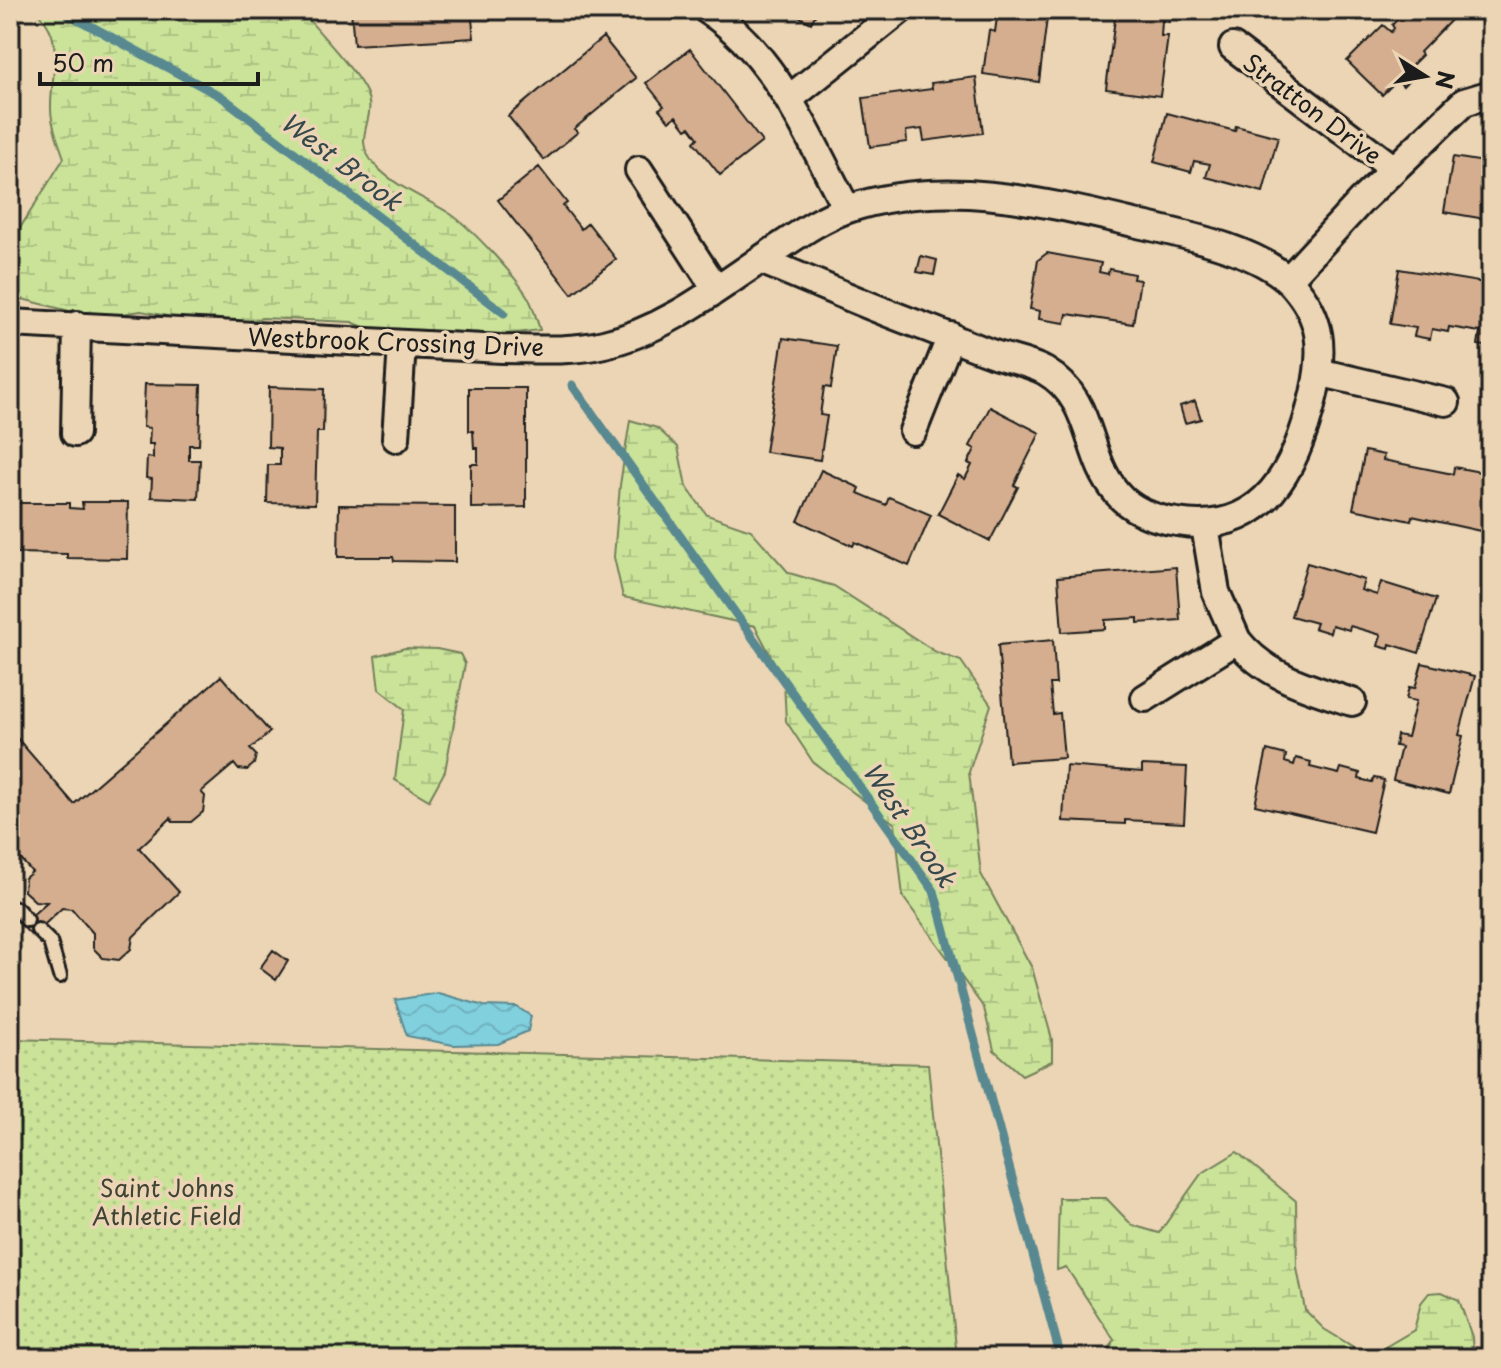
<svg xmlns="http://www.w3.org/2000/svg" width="1501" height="1368" viewBox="0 0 1501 1368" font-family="'Playpen Sans',sans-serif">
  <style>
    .wetland { fill: url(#wetland-marsh); stroke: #73805a; stroke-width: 2 }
    .park { fill: url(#park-dots); stroke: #73805a; stroke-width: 2 }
    .water { fill: url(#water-waves); stroke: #598890; stroke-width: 2 }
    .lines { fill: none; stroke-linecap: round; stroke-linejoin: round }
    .stream { stroke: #598890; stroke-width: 9 }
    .building { fill: #d4ae8e; stroke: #1c1c1c; stroke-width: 2 }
    .lane-casing { stroke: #1c1c1c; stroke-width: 18 }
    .street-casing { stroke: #1c1c1c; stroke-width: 32 }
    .lane { stroke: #ecd5b4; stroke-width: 12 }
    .street { stroke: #ecd5b4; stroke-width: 26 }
    .labels { text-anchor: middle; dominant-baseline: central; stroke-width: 7; stroke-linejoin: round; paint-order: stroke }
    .street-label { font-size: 24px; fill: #1c1c1c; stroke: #ecd5b4 }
    .park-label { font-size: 24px; fill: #3f4435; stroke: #ecd5b4 }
    .water-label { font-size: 26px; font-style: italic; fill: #35494c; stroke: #ecd5b4 }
  </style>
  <defs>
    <pattern id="wetland-marsh" width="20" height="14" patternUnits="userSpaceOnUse" patternTransform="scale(2)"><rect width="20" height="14" fill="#cae399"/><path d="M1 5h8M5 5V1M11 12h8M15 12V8" fill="none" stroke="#adc283"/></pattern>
    <pattern id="park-dots" width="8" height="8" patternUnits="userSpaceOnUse" patternTransform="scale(2)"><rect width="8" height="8" fill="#cae399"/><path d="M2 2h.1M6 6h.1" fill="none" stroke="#adc283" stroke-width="1.8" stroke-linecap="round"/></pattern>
    <pattern id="water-waves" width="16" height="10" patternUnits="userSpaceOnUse" patternTransform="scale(2)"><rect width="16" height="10" fill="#81d0de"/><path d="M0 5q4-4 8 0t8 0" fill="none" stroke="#6fb2be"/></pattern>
  </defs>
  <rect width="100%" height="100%" fill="#ecd5b4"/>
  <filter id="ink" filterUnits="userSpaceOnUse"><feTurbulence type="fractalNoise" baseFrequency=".0125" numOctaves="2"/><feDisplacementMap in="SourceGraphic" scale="16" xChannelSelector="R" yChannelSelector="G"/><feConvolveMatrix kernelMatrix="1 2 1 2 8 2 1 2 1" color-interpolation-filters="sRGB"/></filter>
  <g filter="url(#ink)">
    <!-- wetland -->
    <path class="wetland" d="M34 10H296L305 15C321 35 356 71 366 92 379 120 349 137 375 165 396 188 428 199 452 215 473 230 518 278 530 301 534 310 537 320 540 330L439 343 391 339 352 322 262 318 225 327 141 311 97 318 10 296V244L64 158C59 143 51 125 51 109 50 74 68 37 34 10Z
      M630 420 657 428 678 447 686 486 707 515 751 530 789 573 834 586 936 652 961 661 991 705 969 772 981 874 1032 968 1052 1039V1061L1022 1075 994 1050 984 1008 903 897 895 824 813 762 786 721 784 681 755 626 623 597 614 557 620 485Z
      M405 648 437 649 460 654 465 664 445 771 429 800 395 780 404 709 379 689 375 656Z
      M1237 1152 1296 1201 1297 1268 1305 1310 1324 1329 1357 1349 1375 1353 1414 1330 1421 1303 1429 1293 1442 1292 1459 1300 1472 1337 1473 1358H1105L1114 1340 1066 1267 1057 1270 1059 1198H1106L1132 1225 1159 1233 1201 1174Z"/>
    <!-- park -->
    <path class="park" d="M10 1039 928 1064 957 1358H10Z"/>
    <!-- water -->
    <path class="water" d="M438 993 484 1006 517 1007 531 1016 528 1031 498 1044 453 1045 407 1036 395 1000Z"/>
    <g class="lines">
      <!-- stream -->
      <path class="stream" d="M61 10 222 97 504 313
        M572 385 934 891 1061 1358"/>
    </g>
    <!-- building -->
    <path class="building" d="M351 10H471L474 38 354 45Z
      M787 10H818L811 23Z
      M998 10H1048L1039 82 983 74 989 30 995 32Z
      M1116 10H1170L1169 22 1162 21 1161 36H1168L1160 96 1106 89Z
      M1394 10H1453L1457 14 1420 52 1422 55 1411 66 1417 71 1403 86 1397 80 1382 95 1347 61 1383 25 1391 32 1394 28 1392 25 1400 16Z
      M603 37 636 78 574 129 578 132 544 160 508 116Z
      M690 49 762 142 720 175 694 142 698 138 690 127 686 129 676 116 669 121 659 109 664 106 646 83Z
      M976 77 983 133 924 141 922 129 906 131 907 142 870 147 863 98 932 89 931 83Z
      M1167 113 1235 131 1236 126 1278 137 1263 192 1206 177 1210 164 1194 161 1191 172 1154 162Z
      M1453 157 1491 163V220L1444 212Z
      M539 167 567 203 563 206 581 229 588 223 616 259 572 294 498 200Z
      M1047 253 1101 263 1099 272 1108 274 1109 269 1134 274 1133 279 1140 280 1133 324 1067 314 1065 323 1039 319 1040 311 1030 309 1038 260Z
      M921 256 937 260 934 275 917 272Z
      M1399 269 1491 284V347L1478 345 1480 332 1449 327 1448 332 1432 329 1430 339 1414 336 1416 328 1390 324Z
      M783 338 837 346 831 388 824 387 820 415 827 416 820 460 765 452Z
      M145 384 201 385 199 445H189V460H200L198 499 151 497 152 479 146 478 147 457 153 458V444H149L150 428 143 427Z
      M269 387 324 389 323 432H317L315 504 267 503 268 465H280V448L268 447Z
      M469 388H526V507L471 508V464H478V448H474L473 431H469Z
      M1195 401 1201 419 1185 423 1180 406Z
      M990 407 1040 433 1014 485 1018 487 990 541 938 514 958 475 965 479 972 465 968 463 975 449 970 446Z
      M1365 451 1384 455 1383 460 1453 474 1454 467 1491 474V504L1485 532 1412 516 1411 521 1353 509Z
      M821 470 860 488 858 493 886 505 889 497 931 515 909 566 855 542 853 546 798 521Z
      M82 502H128L127 559 67 558V554L13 553V503H69V508L83 509Z
      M339 505 455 506V562L394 561 393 557H338Z
      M1307 563 1364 580 1361 590 1377 595 1381 582 1436 599 1419 653 1390 644 1389 649 1378 646 1381 635 1350 626 1349 630 1332 625 1330 633 1314 628 1316 623 1291 616Z
      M1176 567 1180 620 1138 623V618L1105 620V629L1062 632 1058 577Z
      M1053 640 1056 684H1050L1053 714 1060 713 1064 758 1008 762 998 645Z
      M1422 663 1475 676 1459 735 1463 736 1449 794 1393 780 1401 747 1395 746 1397 735 1407 737 1416 701 1406 699 1409 687 1415 688Z
      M221 676 270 732 250 749 256 755 254 764 247 770 238 769 234 764 201 792 205 796 203 812 191 822H173L171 818 139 848 179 892 133 937 131 949 119 960 103 958 93 948V933L72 909 62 908 32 936 21 925 47 902 35 901 24 891 25 878 32 872 10 847V730L74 804Z
      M1267 750 1286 755 1285 762 1294 765 1296 758 1311 762 1310 767 1339 774 1341 768 1360 773 1359 779 1372 782 1374 778 1384 780 1372 832 1255 805Z
      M1142 765 1187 767 1184 823 1125 820V824L1063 821 1066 766 1142 772Z
      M273 950 288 961 276 980 260 968Z"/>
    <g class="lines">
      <!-- lane casing -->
      <g class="lane-casing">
        <path id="lane" d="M10 908 17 909 27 920
          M38 930 50 942 60 976
          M839 1356 846 1358"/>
      </g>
      <!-- street casing -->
      <g class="street-casing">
        <path id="street" d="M707 10C776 54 809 139 847 209
          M1233 47 1394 169
          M789 99 900 10
          M639 170 716 289
          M1288 280 1361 201 1464 102 1491 94
          M10 323 502 349C535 349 571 352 604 344 670 329 725 282 781 246 802 232 824 217 848 209 942 177 1041 201 1134 223 1180 234 1257 248 1291 283 1323 318 1324 349 1314 394 1297 467 1265 537 1177 522 1155 519 1132 511 1117 493 1084 455 1095 400 1045 371 1030 363 1013 360 997 355 973 347 949 336 925 327 869 307 815 282 760 260
          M1318 372 1446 402
          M913 431 951 336
          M75 433 77 325
          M396 438 402 345
          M1237 640C1266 677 1309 688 1352 702
          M1145 698 1237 640 1216 592 1205 526"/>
      </g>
      <!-- lane -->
      <use href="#lane" class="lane"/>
      <!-- street -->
      <use href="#street" class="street"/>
    </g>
  </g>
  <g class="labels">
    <!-- street labels -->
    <g class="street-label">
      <text transform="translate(1313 108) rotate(37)">Stratton Drive</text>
      <text transform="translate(396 341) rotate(2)">Westbrook Crossing Drive</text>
    </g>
    <!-- park labels -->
    <g class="park-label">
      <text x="167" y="1187">Saint Johns<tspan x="167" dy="28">Athletic Field</tspan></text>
    </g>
    <!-- water labels -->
    <g class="water-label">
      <text transform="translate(342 161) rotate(37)">West Brook</text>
      <text transform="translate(910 824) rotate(56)">West Brook</text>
    </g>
  </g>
  <!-- margin -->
  <rect width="1501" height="1368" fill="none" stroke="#ecd5b4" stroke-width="40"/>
  <rect x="20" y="20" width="1461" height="1328" fill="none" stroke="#1c1c1c" stroke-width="3" filter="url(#ink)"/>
  <!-- north arrow -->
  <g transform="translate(1425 76) rotate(101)" stroke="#ecd5b4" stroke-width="6" paint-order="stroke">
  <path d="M0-6L14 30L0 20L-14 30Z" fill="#1c1c1c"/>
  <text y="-12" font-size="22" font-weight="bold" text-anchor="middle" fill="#1c1c1c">N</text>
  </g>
  <!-- scale -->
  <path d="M40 72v12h218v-12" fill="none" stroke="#1c1c1c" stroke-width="4"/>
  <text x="52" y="72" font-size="24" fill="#1c1c1c" stroke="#ecd5b4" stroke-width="6" paint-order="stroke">50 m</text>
</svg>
